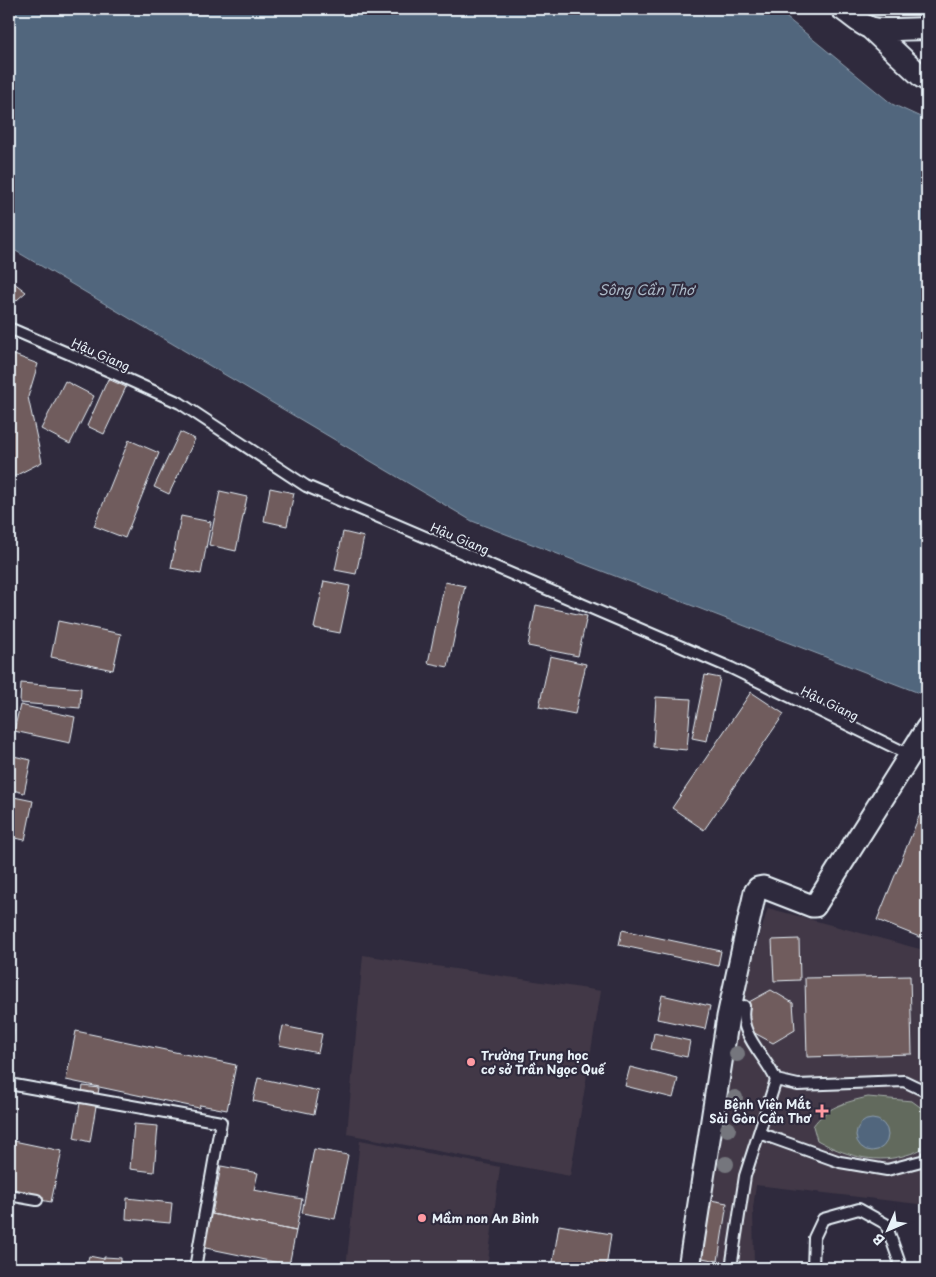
<svg xmlns="http://www.w3.org/2000/svg" width="936" height="1277" viewBox="0 0 936 1277" font-family="'Playpen Sans',sans-serif">
  <style>
    .built { fill: #423947 }
    .green { fill: #626a5d; stroke: #a5aeaa }
    .water { fill: #51667d; stroke: #8d9eae }
    .building { fill: #6f5b5d; stroke: #e8f1f8 }
    .lines { fill: none; stroke-linecap: round; stroke-linejoin: round }
    .lane-casing { stroke: #e8f1f8; stroke-width: 14 }
    .street-casing { stroke: #e8f1f8; stroke-width: 25 }
    .lane { stroke: #2f2a3d; stroke-width: 10 }
    .street { stroke: #2f2a3d; stroke-width: 21 }
    .tree { fill: #74767d }
    .poi-dot { fill: #ff9aa2; stroke: #2f2a3d; stroke-width: 2 }
    .labels { text-anchor: middle; dominant-baseline: central; stroke-width: 4.5; stroke-linejoin: round; paint-order: stroke }
    .street-label { font-size: 12px; fill: #e8f1f8; stroke: #2f2a3d }
    .poi-label { font-size: 12px; font-weight: bold; fill: #e8f1f8; stroke: #2f2a3d; text-anchor: start }
    .water-label { font-size: 14px; font-style: italic; fill: #acb9c7; stroke: #2f2a3d }
  </style>
  <rect width="100%" height="100%" fill="#2f2a3d"/>
  <filter id="ink" filterUnits="userSpaceOnUse"><feTurbulence type="fractalNoise" baseFrequency=".02" numOctaves="2"/><feDisplacementMap in="SourceGraphic" scale="10" xChannelSelector="R" yChannelSelector="G"/><feConvolveMatrix kernelMatrix="1 2 1 2 8 2 1 2 1" color-interpolation-filters="sRGB"/></filter>
  <g filter="url(#ink)">
    <!-- built -->
    <path class="built" d="M768 908 927 951V1205L756 1185 753 1208 754 1268H692L729 1038Z
      M363 955 601 991 570 1176 347 1134Z
      M360 1140 500 1167 487 1268H346Z"/>
    <!-- green -->
    <path class="green" d="M868 1097 912 1101 927 1112V1144C921 1151 913 1153 903 1156 872 1164 844 1155 817 1140L813 1126C826 1107 846 1102 868 1097Z"/>
    <!-- water -->
    <path class="water" d="M9 9H776L892 104 927 120V696L472 521 9 247Z
      M856 1135a16 16 0 1 1 32 0a16 16 0 1 1-32 0Z"/>
    <!-- building -->
    <path class="building" d="M9 279 26 292 9 307Z
      M9 353 38 364 28 397 42 462 9 479Z
      M108 379 126 387 104 434 87 426Z
      M65 381 94 396 70 444 41 429Z
      M180 432 195 439 169 494 154 487Z
      M129 440 159 453 125 538 94 526Z
      M270 488 294 493 287 526 264 521Z
      M220 491 247 497 236 551 209 545Z
      M181 516 211 522 201 574 171 568Z
      M343 532 364 537 356 574 335 570Z
      M324 581 350 586 340 633 314 628Z
      M445 582 465 586 448 667 428 663Z
      M536 605 587 616 578 656 528 646Z
      M58 621 121 634 113 670 51 657Z
      M550 656 586 664 575 714 539 707Z
      M705 675 720 678 707 741 692 738Z
      M21 683 81 688 80 708 20 703Z
      M751 692 784 714 704 830 672 808Z
      M656 697 691 699 687 750 653 747Z
      M20 705 75 717 70 743 14 731Z
      M9 755 31 760 24 793 9 789Z
      M9 796 33 801 25 840 9 837Z
      M920 814 927 817V940L877 920Z
      M622 930 721 951 718 966 619 945Z
      M799 939 800 980 774 981 772 940Z
      M910 976 912 1054 807 1057 805 978Z
      M771 990 793 1003 795 1030 773 1043 749 1030V1002Z
      M662 995 710 1006 705 1029 657 1019Z
      M283 1026 322 1034 318 1053 279 1045Z
      M9 1029 14 1030 9 1055Z
      M76 1031 236 1065 227 1110 200 1105 199 1108 66 1080Z
      M654 1033 690 1041 687 1057 651 1049Z
      M630 1067 678 1079 673 1098 625 1086Z
      M258 1078 319 1091 314 1114 253 1101Z
      M83 1086 99 1088 90 1142 74 1138Z
      M134 1124 158 1126 154 1172 130 1169Z
      M9 1140 62 1151 51 1202 9 1194Z
      M314 1149 348 1155 335 1219 302 1213Z
      M221 1166 258 1173 254 1190 302 1199 296 1231 212 1214Z
      M127 1198 172 1203 170 1223 126 1219Z
      M705 1199 727 1203 718 1261 697 1257Z
      M207 1213 296 1231 289 1265 201 1247Z
      M559 1225 611 1234 606 1268H552Z
      M89 1256 104 1259V1257L121 1258V1263L127 1264 126 1268H86Z"/>
    <g class="lines">
      <!-- lane casing -->
      <g class="lane-casing">
        <path id="lane" d="M9 328 109 371 180 403 306 486 731 668 910 755
          M744 1006C738 1035 766 1056 776 1080
          M9 1084 221 1122 195 1268
          M759 1133 840 1162 887 1170 925 1160 927 1156
          M9 1195 37 1200
          M731 1268 745 1176 776 1080 798 1085 904 1081 927 1092
          M813 1268 814 1238 823 1219 859 1209 886 1224 899 1261V1268"/>
      </g>
      <!-- street casing -->
      <g class="street-casing">
        <path id="street" d="M842 9C850 14 859 23 868 27 884 33 910 27 927 29
          M869 27 922 77 927 80
          M689 1268 728 1017 755 892 758 888 763 887 812 906H815L927 728"/>
      </g>
      <!-- lane -->
      <use href="#lane" class="lane"/>
      <!-- street -->
      <use href="#street" class="street"/>
    </g>
    <!-- trees -->
    <g class="tree">
      <circle cx="737" cy="1054" r="8"/>
      <circle cx="735" cy="1098" r="8"/>
      <circle cx="728" cy="1129" r="8"/>
      <circle cx="726" cy="1164" r="8"/>
    </g>
  </g>
  <!-- markers -->
  <g class="poi-dot">
    <circle cx="471" cy="1062" r="5"/>
    <path d="M819.5 1103.5h5v5h5v5h-5v5h-5v-5h-5v-5h5z"/>
    <circle cx="422" cy="1218" r="5"/>
  </g>
  <g class="labels">
    <!-- street labels -->
    <g class="street-label">
      <text transform="translate(101 354) rotate(24)">Hậu Giang</text>
      <text transform="translate(460 538) rotate(23)">Hậu Giang</text>
      <text transform="translate(830 703) rotate(26)">Hậu Giang</text>
    </g>
    <!-- poi labels -->
    <g class="poi-label">
      <text x="481" y="1055">Trường Trung học<tspan x="481" dy="14">cơ sở Trần Ngọc Quế</tspan></text>
      <text x="811" y="1104" text-anchor="end">Bệnh Viện Mắt<tspan x="811" dy="14">Sài Gòn Cần Thơ</tspan></text>
      <text x="432" y="1218">Mầm non An Bình</text>
    </g>
    <!-- water labels -->
    <g class="water-label">
      <text x="646" y="289">Sông Cần Thơ</text>
    </g>
  </g>
  <!-- margin -->
  <rect width="936" height="1277" fill="none" stroke="#2f2a3d" stroke-width="30"/>
  <rect x="15" y="15" width="906" height="1247" fill="none" stroke="#e8f1f8" stroke-width="2" filter="url(#ink)"/>
  <!-- north arrow -->
  <g transform="translate(888 1230) rotate(225)" stroke="#2f2a3d" stroke-width="4" paint-order="stroke">
  <path d="M0-4L9 19L0 12L-9 19Z" fill="#e8f1f8"/>
  <text y="-8" font-size="14" font-weight="bold" text-anchor="middle" fill="#e8f1f8">B</text>
  </g>
</svg>
